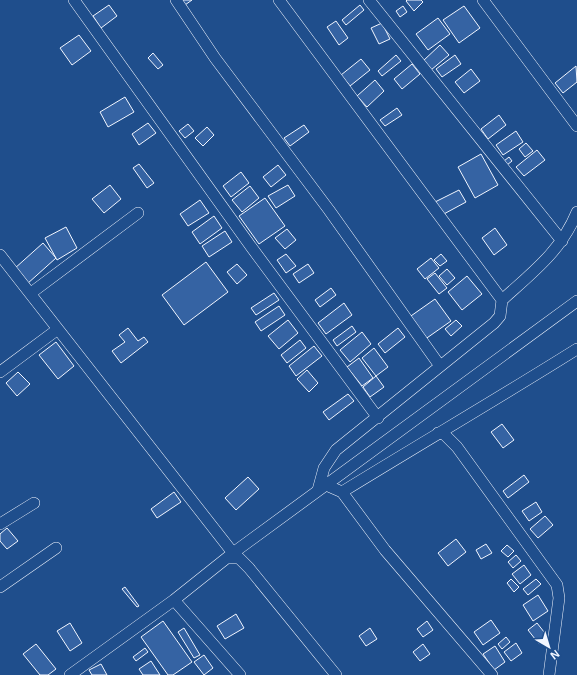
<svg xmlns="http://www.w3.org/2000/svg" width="577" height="675" viewBox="0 0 577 675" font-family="Helvetica,sans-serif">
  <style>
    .building { fill: #3563a3; stroke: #f2f6ff }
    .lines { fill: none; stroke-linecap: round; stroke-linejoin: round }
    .street-casing { stroke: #f2f6ff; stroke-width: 12 }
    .street { stroke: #1f4e8c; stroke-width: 11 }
  </style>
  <rect width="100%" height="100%" fill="#1f4e8c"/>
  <!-- building -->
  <path class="building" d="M181 0H192L185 5Z
    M407 0H421L423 2 414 11 406 1Z
    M109 5 117 16 101 28 93 16Z
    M360 5 364 10 346 25 342 20Z
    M403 6 407 12 400 17 396 11Z
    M464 6 480 28 459 43 443 20Z
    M438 18 450 34 428 50 416 34Z
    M336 21 348 38 339 45 327 27Z
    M382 23 390 39 379 44 371 28Z
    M79 35 91 51 72 65 60 48Z
    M440 45 449 55 431 70 423 61Z
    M153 53 163 65 158 69 148 58Z
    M396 55 401 61 382 76 378 71Z
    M455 55 461 64 442 77 436 69Z
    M361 59 370 70 350 86 341 75Z
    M412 64 420 74 402 89 394 79Z
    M576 66 577 82 563 93 555 83Z
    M471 69 480 81 464 93 455 82Z
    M375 80 384 91 367 107 357 96Z
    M125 97 134 112 108 127 100 112Z
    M397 108 402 115 385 126 380 120Z
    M499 115 506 125 488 139 481 129Z
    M148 123 156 133 139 145 132 134Z
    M188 124 194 131 185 138 179 131Z
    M304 125 309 132 290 146 284 138Z
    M207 127 214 135 203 146 195 138Z
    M516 131 523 142 503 155 496 145Z
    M526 143 533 151 525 157 519 149Z
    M537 150 545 160 524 176 516 167Z
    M481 154 498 185 475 198 458 167Z
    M509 157 512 161 507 165 504 161Z
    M139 164 154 183 147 188 133 168Z
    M278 165 286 175 271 187 263 177Z
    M241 172 249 183 231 197 223 186Z
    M110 185 121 199 104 213 92 199Z
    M288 185 295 196 276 208 268 196Z
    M250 186 259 198 242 212 232 200Z
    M459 190 466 202 442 215 435 202Z
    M265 198 285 226 259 244 239 216Z
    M200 200 209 213 188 226 180 214Z
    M214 216 222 228 200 244 192 232Z
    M66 227 77 248 57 260 45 238Z
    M495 228 507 245 494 255 482 238Z
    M287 229 296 240 285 249 275 238Z
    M225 231 232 242 209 257 202 246Z
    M43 243 56 258 27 284 14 269Z
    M286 254 296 266 286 273 277 260Z
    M441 254 447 261 440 266 434 260Z
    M431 258 439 268 425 279 417 269Z
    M206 262 228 292 184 325 162 295Z
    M237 264 247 275 237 284 227 272Z
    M308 264 314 273 299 283 293 274Z
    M447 269 455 278 447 285 439 276Z
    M435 273 447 288 439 294 427 279Z
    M467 276 482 294 462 310 448 292Z
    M331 288 336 295 320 307 315 300Z
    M274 293 279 300 256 315 251 308Z
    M435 299 451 321 424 340 408 318Z
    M344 303 352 315 326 334 318 323Z
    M279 306 285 315 261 331 255 322Z
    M288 320 298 333 279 349 268 336Z
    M456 320 462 326 451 336 445 329Z
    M352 326 356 332 337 346 333 340Z
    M128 328 138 341 144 337 148 342 121 363 112 351 125 342 119 335Z
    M398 328 405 337 385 353 378 344Z
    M362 332 371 344 350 362 340 350Z
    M300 340 306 348 287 363 281 355Z
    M56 342 74 366 58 379 39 355Z
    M314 346 322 356 296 376 289 366Z
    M374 348 388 367 376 376 362 358Z
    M359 358 373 378 362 386 347 367Z
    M307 370 318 383 309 392 297 379Z
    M18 372 30 384 17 396 6 383Z
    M376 376 384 387 370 397 363 387Z
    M348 394 354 401 329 420 323 412Z
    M502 424 514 440 503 448 491 432Z
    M524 475 529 482 508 498 503 491Z
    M248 477 259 489 236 510 225 498Z
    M174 492 181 502 157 518 151 509Z
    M536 502 542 512 529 521 522 511Z
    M545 516 553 525 538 538 530 529Z
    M7 528 18 541 7 549 0 541V534Z
    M456 539 466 552 448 566 438 553Z
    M486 544 492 553 481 559 476 550Z
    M507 545 514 551 508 557 501 551Z
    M516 555 521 561 513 568 508 562Z
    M524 565 531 575 520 584 512 574Z
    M511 579 519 587 514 592 507 583Z
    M536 579 541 584 528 595 523 589Z
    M125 587 139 606 137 607 122 589Z
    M538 595 548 611 533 621 523 605Z
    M236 614 244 628 225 639 217 626Z
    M491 620 500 633 483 645 474 632Z
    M163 621 192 662 173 675H168L141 637Z
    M427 621 433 630 423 637 417 629Z
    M70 623 82 643 70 651 57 631Z
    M537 623 548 637 539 644 528 630Z
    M184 628 200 655 194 658 178 632Z
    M370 628 377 639 366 646 359 636Z
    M506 637 510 642 502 649 498 644Z
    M516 643 522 653 511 661 504 652Z
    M36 644 56 669 48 675H40L23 654Z
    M423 644 430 654 420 661 413 652Z
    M495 646 505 662 494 670 483 654Z
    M145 648 148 652 136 661 133 657Z
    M204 655 213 668 204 675 194 662Z
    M151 661 160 675H143L139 669Z
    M101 664 107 675H92L89 670Z"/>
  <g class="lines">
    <!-- street casing -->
    <g class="street-casing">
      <path id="street" d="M74 0 252 248 378 418
        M176 0 215 58 329 210 440 366
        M279 0 502 300 500 316 494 323 336 450 324 468 318 490
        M369 0 562 241
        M483 0 577 126
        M0 255 233 553
        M31 293 138 213
        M502 300C533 272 561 251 577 212
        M0 372 58 329
        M438 433 444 434 457 447 557 585 559 598 549 675
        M326 485 342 492 385 550 492 675
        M342 492C420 444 499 398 577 349
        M0 524 34 503
        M227 558H239L249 568 336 675
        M0 587 56 548
        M174 600 240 675
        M70 675 174 600 233 553 577 301"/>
    </g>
    <!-- street -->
    <use href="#street" class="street"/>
  </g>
  <!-- north arrow -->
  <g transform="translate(549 647) rotate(142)" stroke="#1f4e8c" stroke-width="3" paint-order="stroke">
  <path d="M0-3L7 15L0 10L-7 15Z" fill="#f2f6ff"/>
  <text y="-6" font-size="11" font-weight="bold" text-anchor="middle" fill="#f2f6ff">N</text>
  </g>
</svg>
